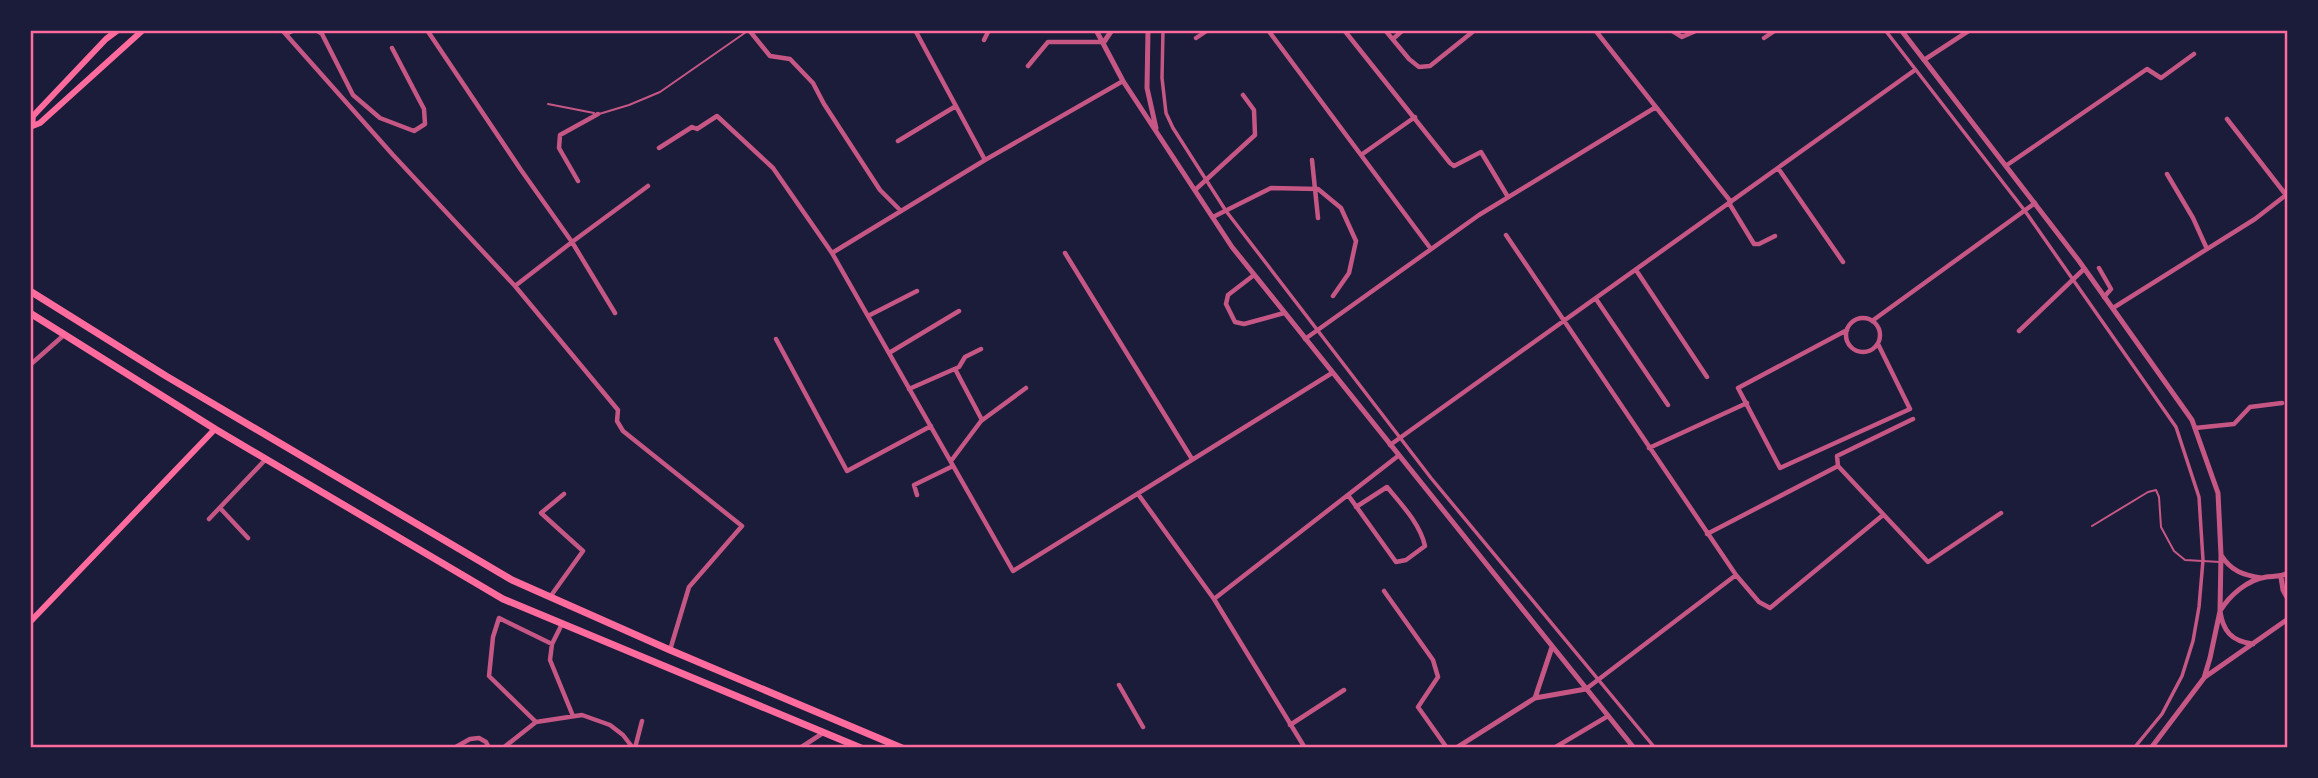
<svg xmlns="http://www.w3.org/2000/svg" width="2318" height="778" viewBox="0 0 2318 778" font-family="Figtree,sans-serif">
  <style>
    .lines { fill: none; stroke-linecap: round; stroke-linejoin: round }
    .service { stroke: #c65784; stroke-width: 2 }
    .pedestrian { stroke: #c65784; stroke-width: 3.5 }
    .minor { stroke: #c65784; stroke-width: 4.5 }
    .tertiary { stroke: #c65784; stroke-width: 5 }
    .secondary { stroke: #ff6b9d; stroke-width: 6 }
    .primary { stroke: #ff6b9d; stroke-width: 7 }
    .neatline { fill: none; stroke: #ff6b9d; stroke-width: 2.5 }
  </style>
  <rect width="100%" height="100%" fill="#1b1b3a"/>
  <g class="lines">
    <!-- service -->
    <path class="service" d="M548 104 594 113
      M599 114 629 105 660 92 749 30
      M2092 526 2148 492 2156 490 2159 497 2161 527 2174 551 2185 560 2220 562"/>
    <!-- pedestrian -->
    <path class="pedestrian" d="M1163 30 1162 78 1166 113 1173 128 1226 211 1431 478 1655 748
      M1885 30 2025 211 2176 427 2199 497 2203 560 2199 607 2193 641 2182 676 2162 714 2134 748"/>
    <!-- minor -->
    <path class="minor" d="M282 30 393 155 515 286 618 410 617 421 623 431 742 526 689 587 670 650
      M316 30 322 34 353 95 380 118 414 131 425 124 424 109 392 48
      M427 30 521 170 572 242 648 186
      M749 30 770 56 790 59 813 83 824 104 880 190 901 211
      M915 30 985 160
      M1268 30 1431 249
      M1344 30 1450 163 1454 166 1481 152 1508 197
      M1385 30 1409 59 1419 67 1430 66 1475 30
      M1595 30 1731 202
      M1671 30 1682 37 1698 30
      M286 34 294 30
      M1196 38 1208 30
      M1764 38 1776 30
      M1393 39 1403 30
      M984 40 989 30
      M1924 60 1970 30
      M1028 66 1048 42H1103
      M898 141 956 106
      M659 148 692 127 697 129 717 116 773 168 832 253 1013 571 1332 373
      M1361 155 1415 117
      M1312 160 1318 218
      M2007 165 2147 69 2161 78 2194 54
      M1778 168 1843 262
      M2167 174 2193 218 2207 249
      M578 181 559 148 560 135 598 114
      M1195 190 1255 135 1254 110 1243 95
      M1729 203 1754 244H1759L1775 236
      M1213 217 1271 188 1318 189 1341 208 1356 241 1349 273 1333 296
      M1506 235 1736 575 1586 689
      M832 253 985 160 1123 81
      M1065 253 1192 459
      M2099 268 2111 289 2104 297
      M1636 270 1707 377
      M1254 275 1228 295 1226 304 1235 322 1244 324 1284 313
      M515 286 572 242 615 313
      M1596 299 1668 405
      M2113 308 2255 219 2286 195 2227 119
      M868 316 917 291
      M1846 335a17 17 0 1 1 34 0a17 17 0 1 1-34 0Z
      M1872 321 2035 203
      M1847 330 1738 388 1780 468 1910 409 1878 344
      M2019 331 2084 269
      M776 339 847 471 931 426
      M1305 339 1479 215 1656 107
      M889 353 959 311
      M30 365 64 335
      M955 369 982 420
      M909 389 959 367 965 357 981 349
      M1913 419 1837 456 1838 466 1928 562 2001 513
      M2195 428 2234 424 2250 407 2282 403
      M1390 445 1915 70
      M1649 448 1747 403
      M951 461 981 421 1026 388
      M1138 494 1214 599 1305 748
      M917 495 914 485 953 466
      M1348 495 1396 562 1406 560 1425 546C1420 524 1402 505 1387 487L1356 507
      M220 508 248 538
      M209 519 266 459
      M1707 534 1838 466
      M1736 575 1759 602 1770 608 1883 515
      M1384 591 1433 660 1438 677 1418 707 1447 748
      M550 597 583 551 541 513 564 494
      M1214 599 1398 456
      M562 624 552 644 550 660 573 716
      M1119 685 1143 727
      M536 722 489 676 493 637 499 618 552 644
      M1290 725 1344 690
      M454 748 470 739 479 738 486 742 489 748
      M503 748 536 722 582 715 610 725 623 735 633 748
      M635 748 642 721
      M800 748 823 733
      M1554 748 1608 716"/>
    <!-- tertiary -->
    <path class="tertiary" d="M1096 30 1123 81 1232 247 1634 748
      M1148 30 1147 88 1156 128
      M1901 30 2079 261 2192 420 2218 493 2221 555 2220 611 2210 658 2204 678 2151 748
      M1104 42 1112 30
      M2221 555C2231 571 2243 575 2261 578
      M2281 577 2283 590 2288 599
      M2253 644C2231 641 2223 631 2220 611 2230 595 2247 580 2266 577 2274 576 2280 577 2288 573
      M2205 677 2288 619
      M1535 698 1586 689
      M1456 748 1535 698 1552 647"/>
    <!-- secondary -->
    <path class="secondary" d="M32 125 33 116 106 39 118 30
      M30 127 40 123 143 30
      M30 622 215 429"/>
    <!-- primary -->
    <path class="primary" d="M30 291 166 376 512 580 670 650 902 748
      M30 313 215 429 503 599 861 748"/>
  </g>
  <!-- border -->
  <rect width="2318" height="778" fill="none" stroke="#1b1b3a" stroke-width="63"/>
  <rect x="32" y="32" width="2254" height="714" class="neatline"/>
</svg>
